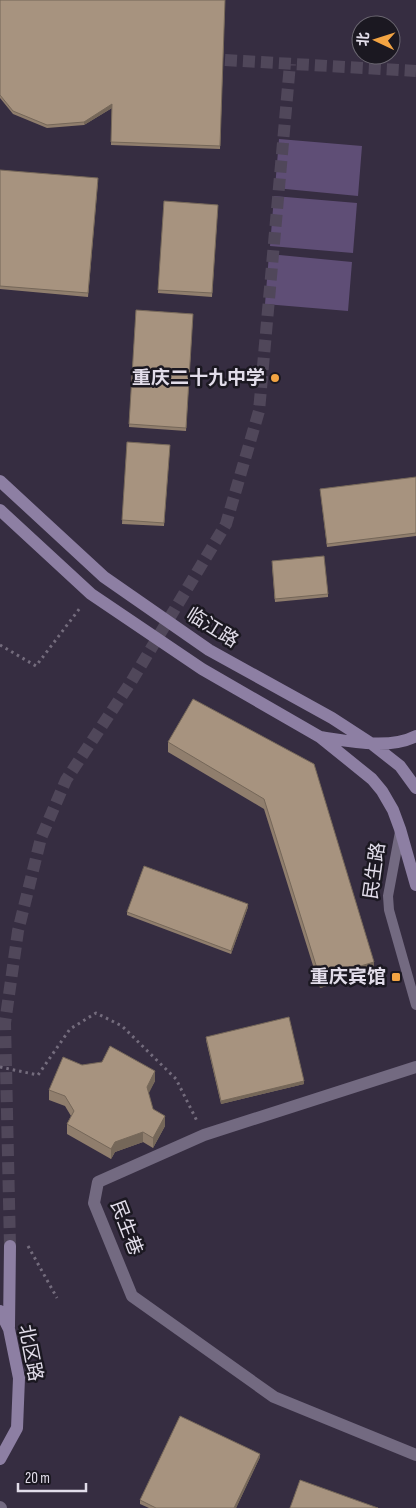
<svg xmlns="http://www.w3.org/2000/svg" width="416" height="1508" viewBox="0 0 416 1508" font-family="'Sofia Sans Condensed','Noto Sans SC',sans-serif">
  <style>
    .green { fill: #5f4e76 }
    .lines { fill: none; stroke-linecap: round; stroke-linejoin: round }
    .secondary-tunnel { stroke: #50475a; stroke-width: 12; stroke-dasharray: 12 6; stroke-linecap: butt }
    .path { stroke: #746c7d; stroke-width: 3; stroke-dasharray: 2.5 4; stroke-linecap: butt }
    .lane { stroke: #736a81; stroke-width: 10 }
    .street { stroke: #736a81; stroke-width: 12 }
    .secondary { stroke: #8d7fa3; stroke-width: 12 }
    .wall { fill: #907e6d }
    .shaded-wall { fill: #756759 }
    .building { fill: #a7937f; stroke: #756759 }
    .poi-dot { fill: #f3a443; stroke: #1b1821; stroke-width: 2 }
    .labels { text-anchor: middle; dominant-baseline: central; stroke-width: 5; stroke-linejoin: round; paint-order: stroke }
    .poi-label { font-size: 19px; font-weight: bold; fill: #e2ddea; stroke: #1b1821; text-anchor: end }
    .street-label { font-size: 19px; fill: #e2ddea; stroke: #1b1821 }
  </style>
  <rect width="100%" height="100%" fill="#362d41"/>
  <!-- green -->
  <path class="green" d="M279 139 362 146 358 196 275 188Z
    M274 196 357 203 353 253 270 246Z
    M269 254 352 262 348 311 265 304Z"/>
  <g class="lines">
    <!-- secondary-tunnel -->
    <path class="secondary-tunnel" d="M207 59 416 71
      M10 1246 5 1023 18 931 41 838 66 780 131 682 226 524 259 411 290 64"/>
    <!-- path -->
    <path class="path" d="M0 645 36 666 80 608
      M0 1067 38 1075 70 1029 96 1013 122 1026 176 1079 197 1121
      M28 1246 57 1298"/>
    <!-- lane -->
    <path class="lane" d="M400 832 388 896 389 910 416 1005"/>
    <!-- street -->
    <path class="street" d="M416 1067 204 1135 98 1182 94 1203 132 1296 274 1397 416 1455
      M0 1507 1 1508"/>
    <!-- secondary -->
    <path class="secondary" d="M0 481 104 577 209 650 332 718 372 744 400 766 416 788
      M0 510 91 594 202 669 320 737 372 779 382 791 393 810 400 829 416 885
      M320 737C348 741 389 750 416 736
      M0 1311 9 1329 19 1378 17 1428 0 1459
      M9 1327 10 1246"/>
  </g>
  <!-- wall -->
  <path class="wall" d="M0 0H225L220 149 111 145 112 108 84 125 47 128 13 114 0 98Z
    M0 170 98 181 88 297 0 289Z
    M164 201 218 205 212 297 158 293Z
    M136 310 193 314 186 431 129 427Z
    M127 442 170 445 164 526 122 524Z
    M416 477V536L327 547 320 489Z
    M272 565 328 594V597L275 602Z
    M168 742 314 764 374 972 320 988 264 809 168 752Z
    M248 907 231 954 127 915V912Z
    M206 1037 304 1084 221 1104 206 1040Z
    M82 1065 155 1081 148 1093 153 1109 165 1126 153 1148 143 1142 115 1152 111 1159 67 1134V1124L71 1116 65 1106 49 1100V1090Z
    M260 1457 236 1508H149L140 1504V1500Z"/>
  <!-- shaded-wall -->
  <path class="shaded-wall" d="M112 104V108L84 125V122Z
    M248 904V907L231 954V951Z
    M374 962V972L320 988V978Z
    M155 1071V1081L147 1097V1087Z
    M304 1081V1084L221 1104V1101Z
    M165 1116V1126L153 1148V1138Z
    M143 1132V1142L115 1152 111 1159V1149L115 1142Z
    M260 1454V1457L236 1508H234Z"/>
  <!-- building -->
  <path class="building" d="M0 0H225L220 146 111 142 112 104 84 122 47 125 13 111 0 95Z
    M0 170 98 178 88 293 0 286Z
    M164 201 218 205 212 293 158 290Z
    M136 310 193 314 186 428 129 424Z
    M127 442 170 445 164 523 122 520Z
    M416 477V533L327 544 320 489Z
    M324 556 328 594 275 599 272 561Z
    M193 699 314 764 374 962 320 978 264 799 168 742Z
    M144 866 248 904 231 951 127 912Z
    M289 1017 304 1081 221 1101 206 1037Z
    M110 1046 155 1071 147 1087 153 1109 165 1116 153 1138 143 1132 115 1142 111 1149 67 1124 74 1111 65 1096 49 1090 63 1057 82 1065 102 1062Z
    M180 1416 260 1454 234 1508H156L140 1500Z
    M300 1480 378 1508H290Z"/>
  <!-- markers -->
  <g class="poi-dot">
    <circle cx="275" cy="378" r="5"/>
    <rect x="391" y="972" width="10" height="10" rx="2.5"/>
  </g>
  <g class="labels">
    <!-- poi labels -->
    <g class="poi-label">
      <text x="265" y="378">重庆二十九中学</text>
      <text x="386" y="977">重庆宾馆</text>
    </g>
    <!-- street labels -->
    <g class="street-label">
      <text transform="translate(212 628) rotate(32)">临江路</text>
      <text transform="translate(375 871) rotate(-82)">民生路</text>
      <text transform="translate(126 1228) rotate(69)">民生巷</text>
      <text transform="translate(30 1353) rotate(79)">北区路</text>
    </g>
  </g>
  <!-- north arrow -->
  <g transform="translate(376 40) rotate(274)"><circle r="24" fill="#1b1821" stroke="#6b6771"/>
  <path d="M0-4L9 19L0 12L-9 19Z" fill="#f3a443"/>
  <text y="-8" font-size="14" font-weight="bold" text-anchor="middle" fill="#e2ddea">北</text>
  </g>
  <!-- scale -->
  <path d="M18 1483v8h68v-8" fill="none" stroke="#e2ddea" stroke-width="2.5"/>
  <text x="25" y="1483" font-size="15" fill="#e2ddea" stroke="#1b1821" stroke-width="4" paint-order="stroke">20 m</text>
</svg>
